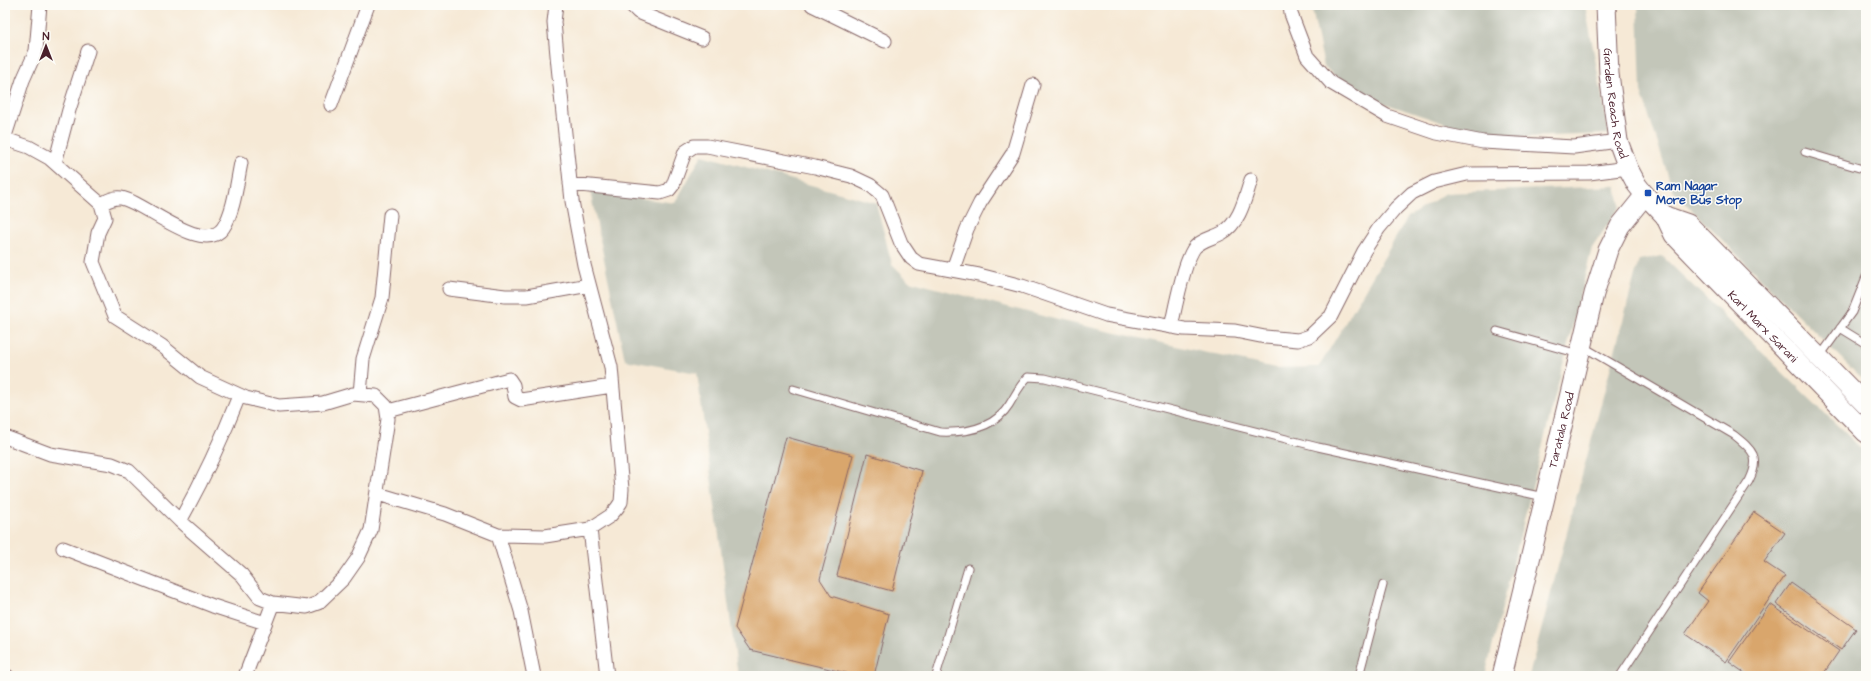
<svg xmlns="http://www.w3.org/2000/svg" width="1871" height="681" viewBox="0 0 1871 681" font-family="'Architects Daughter',sans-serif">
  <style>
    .industrial { fill: #c3c6b9 }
    .building { fill: #d9a66c }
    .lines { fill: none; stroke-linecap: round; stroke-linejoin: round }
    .lane-casing { stroke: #866667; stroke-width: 9 }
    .street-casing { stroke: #866667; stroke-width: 15 }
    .secondary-casing { stroke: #866667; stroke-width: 21 }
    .lane { stroke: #fff; stroke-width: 7 }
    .street { stroke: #fff; stroke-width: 13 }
    .secondary { stroke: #fff; stroke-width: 19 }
    .transit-dot { fill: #1a4fb4; stroke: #fdfcf7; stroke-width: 1.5 }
    .labels { text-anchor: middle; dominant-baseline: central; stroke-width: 3; stroke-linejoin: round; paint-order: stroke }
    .street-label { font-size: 12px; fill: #4a1f2b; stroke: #fdfcf7 }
    .transit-label { font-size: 12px; font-weight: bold; fill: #164399; stroke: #fdfcf7; text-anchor: start }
  </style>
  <rect width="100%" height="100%" fill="#fdfcf7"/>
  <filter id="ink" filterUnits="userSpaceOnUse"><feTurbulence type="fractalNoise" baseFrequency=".025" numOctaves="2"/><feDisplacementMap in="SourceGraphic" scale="8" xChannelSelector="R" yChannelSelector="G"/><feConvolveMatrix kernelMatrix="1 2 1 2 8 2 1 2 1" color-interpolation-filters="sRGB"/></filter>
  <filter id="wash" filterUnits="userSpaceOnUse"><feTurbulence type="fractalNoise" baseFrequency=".012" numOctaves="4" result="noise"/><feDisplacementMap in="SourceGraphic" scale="16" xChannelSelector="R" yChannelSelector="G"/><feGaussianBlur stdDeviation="0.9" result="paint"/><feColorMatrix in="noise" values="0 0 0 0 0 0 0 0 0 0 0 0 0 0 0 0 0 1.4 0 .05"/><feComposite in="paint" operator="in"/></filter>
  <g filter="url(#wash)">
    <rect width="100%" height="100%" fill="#f6e9d6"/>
    <!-- industrial -->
    <path class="industrial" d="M1311 5H1585L1609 134 1488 138 1351 92 1324 66Z
      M1638 5H1866V383L1673 191 1641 91Z
      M702 155 876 203 892 264 909 281 1058 320 1275 368 1319 367 1408 217 1446 193 1616 186 1620 206 1592 248 1485 676H738L697 373 625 360 590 191 675 203Z
      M1662 256 1866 453V676H1529L1639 260Z"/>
    <g id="blocks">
      <!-- building -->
      <path class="building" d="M786 437 853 455 820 579 831 596 889 614 874 676H859L750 650 735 628Z
        M867 454 922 471 892 591 837 576Z
        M1754 512 1785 533 1764 562 1785 576 1726 662 1685 634 1708 601 1698 593Z
        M1791 583 1856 629 1841 650 1776 604Z
        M1770 604 1839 651 1822 676H1749L1729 662Z"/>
    </g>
  </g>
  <g filter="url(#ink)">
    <use href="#blocks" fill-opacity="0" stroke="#866667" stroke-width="1"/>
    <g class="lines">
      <!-- lane casing -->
      <g class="lane-casing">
        <path id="lane" d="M1805 152 1866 170
          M1840 328 1866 344
          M1497 331 1579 354
          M1582 346 1734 435C1753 450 1761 457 1749 481L1620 676
          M1820 356 1852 312 1866 277
          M793 389 940 432C965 433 994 429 1009 405 1016 394 1018 387 1028 377L1045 378 1318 447 1544 497
          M936 676 968 568
          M1359 676 1383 585"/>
      </g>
      <!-- street casing -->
      <g class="street-casing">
        <path id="street" d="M631 5 638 12 702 38
          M812 5 885 41
          M1290 5 1291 14 1307 56 1331 83 1387 116 1437 133 1483 142 1574 147 1618 141
          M331 105 368 5
          M5 136 23 80 36 51 40 5
          M5 139 29 147 49 158 93 197 101 204 105 218 98 233 93 262 115 316 162 346 200 377 246 398 279 406 323 403 353 394 376 396 386 406 388 419 371 530 358 558 344 578 318 603 307 607 273 603 260 598 242 575 180 521 129 471 112 464 50 454 5 437
          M55 163 69 110 88 51
          M570 184 660 193 669 190 673 185 685 152 694 146H707L815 167 851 176 870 185 882 195 901 243 911 258 919 264 979 275 1022 286 1106 315 1184 329 1235 331 1265 337 1298 340 1310 336 1331 316 1364 251 1379 228 1396 208 1412 193 1434 182 1467 174 1589 173 1628 168
          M101 204C107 201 113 197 121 198 143 201 203 256 223 228 234 212 237 182 241 163
          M953 269 967 229 980 203 1013 153 1033 85
          M449 289 505 296H527L589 285
          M1171 327C1175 309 1184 260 1195 247 1203 239 1213 238 1222 233 1240 223 1245 198 1251 180
          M360 394 363 359 382 298 390 215
          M388 411 509 379 513 385 515 397 521 400 612 386
          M378 494 445 514 498 535 545 536 590 529 610 516 617 508 621 502 622 489 611 367 584 265 572 201 558 66 554 22 556 5
          M180 521C203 480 222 439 239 396
          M590 529 607 676
          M498 535 521 611 534 676
          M63 548 213 606 265 623
          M5 675 7 676
          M245 676 273 603"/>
      </g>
      <!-- secondary casing -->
      <g class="secondary-casing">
        <g id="secondary">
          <path id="s1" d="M1606 5 1609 74 1618 141 1628 168 1637 185 1645 195 1665 216 1674 235 1866 433"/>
          <path d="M1665 216 1688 224 1866 405"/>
          <path id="s2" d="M1502 676 1594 294 1608 250 1620 226 1645 195"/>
        </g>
      </g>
      <!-- lane -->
      <use href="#lane" class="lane"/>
      <!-- street -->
      <use href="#street" class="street"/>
      <!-- secondary -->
      <use href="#secondary" class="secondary"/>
    </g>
  </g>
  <!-- markers -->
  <rect class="transit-dot" x="1644" y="189" width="8" height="8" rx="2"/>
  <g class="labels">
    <!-- street labels -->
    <g class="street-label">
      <text stroke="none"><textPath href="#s1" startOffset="99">Garden Reach Road</textPath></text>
      <text stroke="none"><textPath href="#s1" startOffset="375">Karl Marx Sarani</textPath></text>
      <text stroke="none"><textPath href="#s2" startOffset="253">Taratala Road</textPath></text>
    </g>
    <!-- transit labels -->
    <g class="transit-label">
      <text x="1656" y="186">Ram Nagar<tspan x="1656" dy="14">More Bus Stop</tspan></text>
    </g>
  </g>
  <!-- margin -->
  <rect width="1871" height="681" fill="none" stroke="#fdfcf7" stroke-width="20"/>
  <!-- north arrow -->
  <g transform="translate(46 46)" stroke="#fdfcf7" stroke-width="3" paint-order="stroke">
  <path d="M0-3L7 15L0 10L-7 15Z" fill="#4a1f2b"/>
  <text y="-6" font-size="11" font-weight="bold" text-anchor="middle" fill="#4a1f2b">N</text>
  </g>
</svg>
